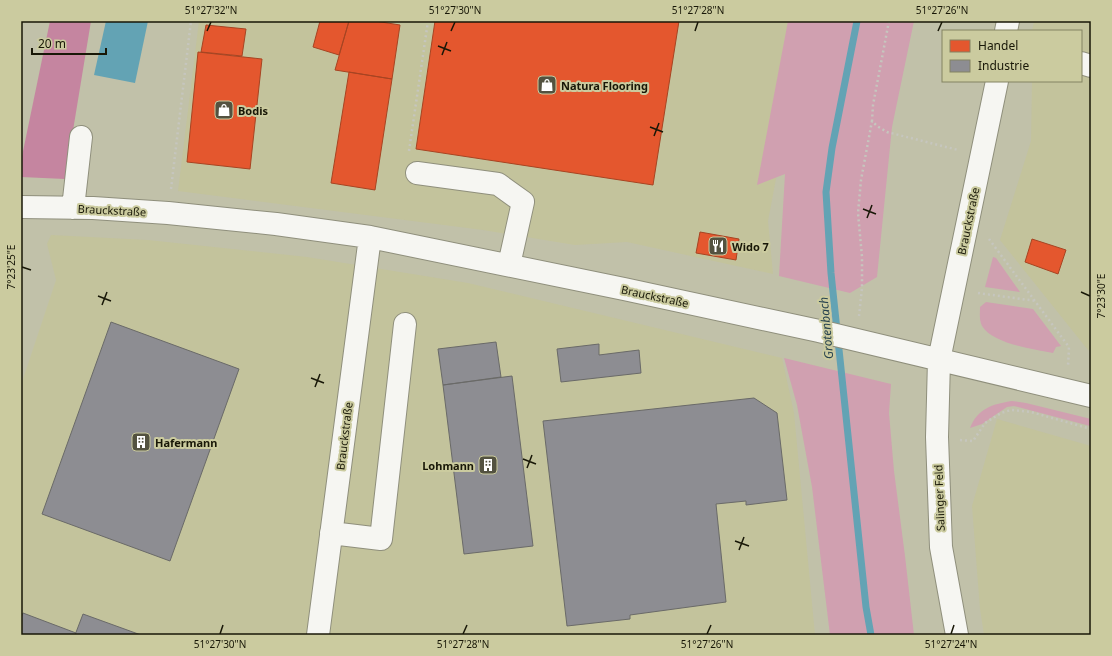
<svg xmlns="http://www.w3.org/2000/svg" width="1112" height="656" viewBox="0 0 1112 656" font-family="'Noto Sans',sans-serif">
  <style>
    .built { fill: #c3c39c }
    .green { fill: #d0a0b0 }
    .forest { fill: #c585a0 }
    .water { fill: #63a3b4 }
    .shops { fill: #e4572e; stroke: #a74422 }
    .industry { fill: #8d8d92; stroke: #6a6a68 }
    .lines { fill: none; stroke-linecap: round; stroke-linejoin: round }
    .stream { stroke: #63a3b4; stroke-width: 7 }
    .minor-casing { stroke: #8f8f7c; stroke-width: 24 }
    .path { stroke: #c6c6be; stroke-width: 2.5; stroke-dasharray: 2 3; stroke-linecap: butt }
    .minor { stroke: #f6f6f2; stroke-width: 22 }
    .ticks { fill: none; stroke: #181707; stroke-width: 1.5 }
    .labels { text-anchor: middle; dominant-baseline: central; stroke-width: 4; stroke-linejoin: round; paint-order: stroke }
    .poi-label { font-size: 11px; font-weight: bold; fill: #181707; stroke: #cbcb9f; text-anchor: start }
    .street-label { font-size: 11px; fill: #181707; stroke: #cbcb9f }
    .water-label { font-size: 12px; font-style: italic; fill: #27424e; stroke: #cbcb9f }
    .neatline { fill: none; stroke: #181707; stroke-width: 1.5 }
    .ticks-label { font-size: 10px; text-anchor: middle; fill: #181707 }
  </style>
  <rect width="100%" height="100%" fill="#c1c1a9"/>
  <!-- built -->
  <path class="built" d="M199 21H806L768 221 773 274 627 242 575 245 483 230 178 191Z
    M1034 21H1091V351L1088 350 1000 240 1031 141 1032 81H1081V31H1032Z
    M51 235 148 240 307 257 468 283 782 358 794 413 815 635H21V385L56 280 47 244Z
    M997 419 1091 446V635H984L980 609 972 506Z"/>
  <!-- green -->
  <path class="green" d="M788 21H914L892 127 877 277 850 293 779 276 785 174 757 185Z
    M993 257 996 258 1020 292 985 287Z
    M986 302 1033 309 1061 346 1056 347 1053 353C1033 349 993 344 982 326 979 320 980 313 980 307Z
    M784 358 891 384 889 413 894 471 905 556 914 635H830L812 487 797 405Z
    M1012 401 1026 403 1091 419 1090 426 1014 406 1007 407 982 424 970 428C978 408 993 404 1012 401Z"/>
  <!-- forest -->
  <path class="forest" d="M50 21H91L65 179 21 177V161Z"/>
  <!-- water -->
  <path class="water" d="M106 21H148L135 83 94 75Z"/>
  <!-- shops -->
  <path class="shops" d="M320 21H349L339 55 313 47Z
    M349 21H375L400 25 392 79 335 70Z
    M435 21H679L653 185 416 149Z
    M206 25 246 29 242 56 201 52Z
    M198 52 262 59 250 169 187 162Z
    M349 72 392 79 375 190 331 183Z
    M700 232 739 239 736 260 696 253Z
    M1032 239 1066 250 1058 274 1025 262Z"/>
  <!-- industry -->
  <path class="industry" d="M111 322 239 369 170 561 42 514Z
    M496 342 501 377 443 385 438 349Z
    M599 344V355L639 350 641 373 561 382 557 349Z
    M512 376 533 546 464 554 443 385Z
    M754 398 777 413 787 500 746 505V501L716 504 726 602 630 615V619L567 626 543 421Z
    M23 613 76 633 75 635H21V618Z
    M83 614 141 635H75Z"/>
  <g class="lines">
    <!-- stream -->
    <path class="stream" d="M857 21 832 148 826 192 831 273 866 607 871 635"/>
    <!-- minor casing -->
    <g class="minor-casing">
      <path id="minor" d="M1006 31 1008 21
        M1081 63 1091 66
        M417 173 498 184 523 202 509 265
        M21 207 93 208 168 213 276 224 370 237 624 289 819 331 1091 396
        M73 208 81 137
        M331 533 381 539 405 324
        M318 635 370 237
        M957 635 941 547 937 437 939 360 997 81"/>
    </g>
    <!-- path -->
    <path class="path" d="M889 21 873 105 872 121 877 126 887 132 958 150
      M409 151 428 21
      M171 189 191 21
      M989 239 1069 347 1068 367
      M978 293 1036 301
      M859 316 862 288V257L858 213 861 180 872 121
      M960 440 973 441 985 423 1001 413 1011 410 1031 412 1091 429"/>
    <!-- minor -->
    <use href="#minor" class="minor"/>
  </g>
  <!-- ticks -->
  <path class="ticks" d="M207 31 211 22M451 31 455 22M695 31 698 22M938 31 942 22M438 46 451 51M442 55 447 42M650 127 663 132M654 136 659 123M863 209 876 214M867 218 872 205M22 267 31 270M1081 292 1090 296M98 296 111 301M102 305 107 292M311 378 324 383M315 387 320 374M523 459 536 464M527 468 532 455M735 541 749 546M739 550 744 537M220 634 223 625M463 634 467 625M707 634 711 625M951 634 954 625"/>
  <!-- icons -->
  <defs>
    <g id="shop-square" transform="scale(1)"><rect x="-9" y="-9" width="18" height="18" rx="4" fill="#535240" stroke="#cbcb9f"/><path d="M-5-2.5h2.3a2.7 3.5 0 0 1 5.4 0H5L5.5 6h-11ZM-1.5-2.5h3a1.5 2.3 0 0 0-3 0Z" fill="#fff"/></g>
    <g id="restaurant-square" transform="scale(1)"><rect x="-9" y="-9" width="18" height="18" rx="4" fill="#535240" stroke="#cbcb9f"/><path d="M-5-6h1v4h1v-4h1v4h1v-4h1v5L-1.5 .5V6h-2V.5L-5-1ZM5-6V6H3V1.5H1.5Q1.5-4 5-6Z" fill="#fff"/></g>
    <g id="building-square" transform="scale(1)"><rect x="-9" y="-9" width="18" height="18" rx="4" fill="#535240" stroke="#cbcb9f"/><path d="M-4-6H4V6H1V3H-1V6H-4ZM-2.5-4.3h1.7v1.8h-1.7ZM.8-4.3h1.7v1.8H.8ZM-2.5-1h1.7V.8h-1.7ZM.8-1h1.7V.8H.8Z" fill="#fff"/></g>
  </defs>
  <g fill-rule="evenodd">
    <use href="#shop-square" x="547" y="85"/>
    <use href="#shop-square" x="224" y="110"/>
    <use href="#restaurant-square" x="718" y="246"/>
    <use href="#building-square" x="141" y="442"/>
    <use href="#building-square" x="488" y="465"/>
  </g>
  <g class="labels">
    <!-- poi labels -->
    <g class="poi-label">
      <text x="561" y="85">Natura Flooring</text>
      <text x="238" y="110">Bodis</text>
      <text x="732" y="246">Wido 7</text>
      <text x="155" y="442">Hafermann</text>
      <text x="474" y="465" text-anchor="end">Lohmann</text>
    </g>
    <!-- street labels -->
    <g class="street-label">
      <text transform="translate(112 210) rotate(3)">Brauckstraße</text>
      <text transform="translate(968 221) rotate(-78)">Brauckstraße</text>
      <text transform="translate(655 296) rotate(12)">Brauckstraße</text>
      <text transform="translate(344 436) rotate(-83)">Brauckstraße</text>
      <text transform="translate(939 498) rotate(-92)">Salinger Feld</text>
    </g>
    <!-- water labels -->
    <g class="water-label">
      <text transform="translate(826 328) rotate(-95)">Grotenbach</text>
    </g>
  </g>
  <!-- border -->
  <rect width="1112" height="656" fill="none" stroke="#cbcb9f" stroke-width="44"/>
  <!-- legend -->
  <rect x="942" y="30" width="140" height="52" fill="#cbcb9f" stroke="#838362"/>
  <rect x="950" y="40" width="20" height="12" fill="#e4572e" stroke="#838362"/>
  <text x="978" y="50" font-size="12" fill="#181707">Handel</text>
  <rect x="950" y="60" width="20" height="12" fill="#8d8d92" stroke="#838362"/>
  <text x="978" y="70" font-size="12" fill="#181707">Industrie</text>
  <!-- scale -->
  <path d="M32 48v6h74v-6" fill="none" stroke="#181707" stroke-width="2"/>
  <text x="38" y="48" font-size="12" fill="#181707" stroke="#cbcb9f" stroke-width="3" paint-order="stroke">20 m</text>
  <rect x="22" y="22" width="1068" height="612" class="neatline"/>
  <g class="ticks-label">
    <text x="211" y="14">51°27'32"N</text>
    <text x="455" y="14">51°27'30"N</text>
    <text x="698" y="14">51°27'28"N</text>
    <text x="942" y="14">51°27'26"N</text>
    <text transform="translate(11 267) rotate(-90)" y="4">7°23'25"E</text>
    <text transform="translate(1101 296) rotate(-90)" y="4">7°23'30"E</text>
    <text x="220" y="648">51°27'30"N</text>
    <text x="463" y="648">51°27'28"N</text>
    <text x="707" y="648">51°27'26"N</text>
    <text x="951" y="648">51°27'24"N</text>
  </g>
</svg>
